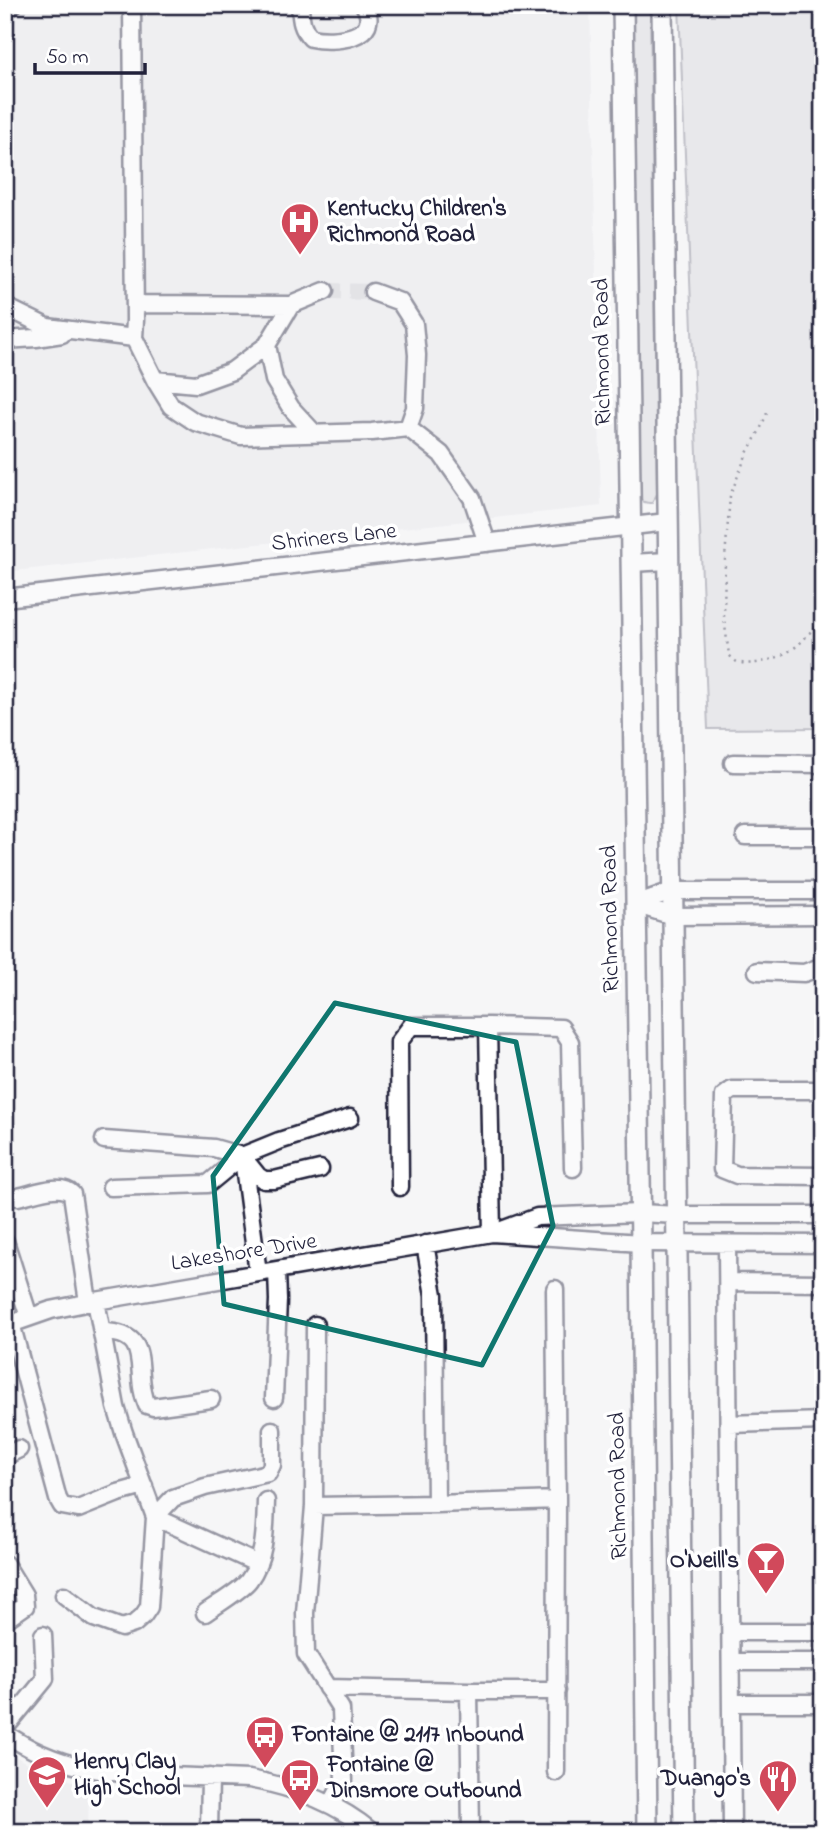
<svg xmlns="http://www.w3.org/2000/svg" width="828" height="1837" viewBox="0 0 828 1837" font-family="'Indie Flower',sans-serif">
  <style>
    .built { fill: #e6e6e9 }
    .green { fill: #d7d7db; stroke: #7c7c8b; stroke-width: 2 }
    .lines { fill: none; stroke-linecap: round; stroke-linejoin: round }
    .minor-tunnel { stroke: #ccccd1; stroke-width: 16; stroke-dasharray: 16 8; stroke-linecap: butt }
    .minor-casing { stroke: #22223b; stroke-width: 21 }
    .major-casing { stroke: #22223b; stroke-width: 24 }
    .path { stroke: #22223b; stroke-width: 2.5; stroke-dasharray: 2 5; stroke-linecap: butt }
    .minor { stroke: #fff; stroke-width: 16 }
    .major { stroke: #fff; stroke-width: 19 }
    .marked { fill: none; stroke: #0f766e; stroke-width: 5; stroke-linejoin: round }
    .labels { text-anchor: middle; dominant-baseline: central; stroke-width: 7; stroke-linejoin: round; paint-order: stroke }
    .poi-label { font-size: 23px; font-weight: bold; fill: #22223b; stroke: #fff; text-anchor: start }
    .street-label { font-size: 23px; fill: #22223b; stroke: #fff }
  </style>
  <rect width="100%" height="100%" fill="#f6f6f7"/>
  <filter id="ink" filterUnits="userSpaceOnUse"><feTurbulence type="fractalNoise" baseFrequency=".0143" numOctaves="2"/><feDisplacementMap in="SourceGraphic" scale="14" xChannelSelector="R" yChannelSelector="G"/><feConvolveMatrix kernelMatrix="1 2 1 2 8 2 1 2 1" color-interpolation-filters="sRGB"/></filter>
  <g filter="url(#ink)">
    <!-- built -->
    <path class="built" d="M5 5H590L601 506 5 572Z
      M5 1750 28 1764 56 1776 89 1786 88 1832H5Z"/>
    <!-- green -->
    <path class="green" d="M632 5H650L657 494 652 503C645 503 641 502 639 495Z
      M679 5H823V728L708 729Z"/>
    <g class="lines">
      <!-- minor-tunnel -->
      <path class="minor-tunnel" d="M325 291 373 292"/>
      <!-- minor casing -->
      <g class="minor-casing">
        <path id="minor" d="M132 5 135 320 134 338 155 380 171 406 195 422 241 436 372 432 408 428 441 454 472 498 487 543
          M300 5C301 19 301 28 311 38 332 43 384 39 364 5
          M5 10 13 5
          M373 292 400 302 414 324 417 355 415 408 408 428
          M135 304 291 305
          M5 321 8 308 47 327 134 338
          M5 340 36 338 62 334
          M267 345 274 380 291 408 315 434
          M155 380 196 384 232 371 267 345 291 305 325 291
          M631 563 668 561
          M5 598 667 522
          M733 763 823 764
          M745 836H823
          M635 904 672 891H823
          M635 904 673 916 823 915
          M757 971 804 973 823 966
          M823 1090H732L724 1096 722 1169 737 1175 823 1176
          M104 1140 214 1148 242 1156 258 1176 264 1180H274L320 1169
          M243 1159 258 1273
          M111 1187 208 1184 242 1156 279 1141 350 1118
          M400 1187 399 1042 411 1026H488
          M18 1197C33 1194 61 1182 72 1194L88 1302
          M499 1231 537 1217 640 1213 677 1215H823
          M492 1233 488 1026 561 1028 570 1042 573 1168
          M5 1241 29 1317
          M425 1244 434 1295 436 1504 557 1500 555 1289
          M727 1244 732 1832
          M728 1282 823 1283
          M96 1301 116 1407 124 1433 155 1517
          M11 1323 51 1473 58 1499 62 1506 78 1509 118 1493 144 1486
          M315 1325 314 1506 436 1504
          M5 1326 51 1310 96 1301 492 1233 641 1243 823 1244
          M102 1332C156 1332 132 1373 147 1405L153 1407 211 1399
          M274 1398 278 1300 277 1270
          M729 1424 823 1421
          M5 1456 19 1449
          M314 1506 305 1613 306 1654 341 1709 344 1780 331 1805
          M155 1517 258 1564
          M5 1564 24 1595 25 1606 5 1620
          M64 1595 94 1618 122 1628 134 1624 143 1616 149 1607 155 1517 173 1498 205 1487 268 1473 272 1465V1430
          M205 1613C216 1605 242 1590 249 1580 266 1557 265 1528 266 1501
          M731 1632H823
          M731 1662H823
          M327 1688 469 1691
          M731 1703H823
          M5 1728 45 1679 43 1635
          M5 1733C57 1770 108 1773 169 1776 195 1777 222 1778 249 1779 294 1787 336 1802 372 1832
          M556 1772 557 1500
          M209 1832 210 1777
          M471 1832 469 1691H557"/>
      </g>
      <!-- major casing -->
      <g class="major-casing">
        <path id="major" d="M623 5 641 1243 647 1832
          M662 5 684 1832"/>
      </g>
      <!-- path -->
      <path class="path" d="M767 413 760 430 747 453 730 496 725 558 724 618 729 655C730 656 735 661 737 662 755 668 786 656 799 644 808 636 811 629 823 621"/>
      <!-- minor -->
      <use href="#minor" class="minor"/>
      <!-- major -->
      <use href="#major" class="major"/>
    </g>
  </g>
  <!-- marked area -->
  <path d="M0 0H828V1837H0ZM335 1003 516 1042 553 1226 482 1365 224 1304 213 1176Z" fill="#f6f6f7" fill-opacity=".55" fill-rule="evenodd"/>
  <path class="marked" d="M335 1003 516 1042 553 1226 482 1365 224 1304 213 1176Z"/>
  <!-- icons -->
  <defs>
    <g id="hospital-pin" transform="scale(2.0125)"><path d="M0 17L-7.5 6A9.5 9.5 0 1 1 7.5 6Z" fill="#d1495b" stroke="#fff"/><path d="M-5-5h3v3.5h4V-5h3V5h-3V1.5h-4V5h-3Z" fill="#fff"/></g>
    <g id="bar-pin" transform="scale(2.0125)"><path d="M0 17L-7.5 6A9.5 9.5 0 1 1 7.5 6Z" fill="#d1495b" stroke="#fff"/><path d="M-6-5H6L.8 .8V4.5H3.5V6h-7V4.5H-.8V.8Z" fill="#fff"/></g>
    <g id="bus-pin" transform="scale(2.0125)"><path d="M0 17L-7.5 6A9.5 9.5 0 1 1 7.5 6Z" fill="#d1495b" stroke="#fff"/><path d="M-5-6H5V4H4V6H2V4H-2V6H-4V4H-5ZM-3.5-4V0h7V-4ZM-3.5 1.2v1.5H-2V1.2ZM2 1.2v1.5H3.5V1.2Z" fill="#fff"/></g>
    <g id="school-pin" transform="scale(2.0125)"><path d="M0 17L-7.5 6A9.5 9.5 0 1 1 7.5 6Z" fill="#d1495b" stroke="#fff"/><path d="M0-5L7-2L0 1L-7-2ZM-4 1L0 2.5L4 1V4Q0 6-4 4Z" fill="#fff"/></g>
    <g id="restaurant-pin" transform="scale(2.0125)"><path d="M0 17L-7.5 6A9.5 9.5 0 1 1 7.5 6Z" fill="#d1495b" stroke="#fff"/><path d="M-5-6h1v4h1v-4h1v4h1v-4h1v5L-1.5 .5V6h-2V.5L-5-1ZM5-6V6H3V1.5H1.5Q1.5-4 5-6Z" fill="#fff"/></g>
  </defs>
  <g fill-rule="evenodd">
    <use href="#hospital-pin" x="300" y="222"/>
    <use href="#bar-pin" x="766" y="1561"/>
    <use href="#bus-pin" x="265" y="1735"/>
    <use href="#school-pin" x="47" y="1775"/>
    <use href="#bus-pin" x="300" y="1778"/>
    <use href="#restaurant-pin" x="778" y="1779"/>
  </g>
  <g class="labels">
    <!-- poi labels -->
    <g class="poi-label">
      <text x="327" y="209">Kentucky Children's<tspan x="327" dy="26">Richmond Road</tspan></text>
      <text x="739" y="1561" text-anchor="end">O'Neill's</text>
      <text x="292" y="1735">Fontaine @ 2117 Inbound</text>
      <text x="74" y="1762">Henry Clay<tspan x="74" dy="26">High School</tspan></text>
      <text x="327" y="1765">Fontaine @<tspan x="327" dy="26">Dinsmore Outbound</tspan></text>
      <text x="751" y="1779" text-anchor="end">Duango's</text>
    </g>
    <!-- street labels -->
    <g class="street-label">
      <text transform="translate(603 352) rotate(-91)">Richmond Road</text>
      <text transform="translate(334 538) rotate(-6)">Shriners Lane</text>
      <text transform="translate(611 919) rotate(-91)">Richmond Road</text>
      <text transform="translate(244 1253) rotate(-9)">Lakeshore Drive</text>
      <text transform="translate(619 1486) rotate(-91)">Richmond Road</text>
    </g>
  </g>
  <!-- margin -->
  <rect width="828" height="1837" fill="none" stroke="#fff" stroke-width="28"/>
  <rect x="14" y="14" width="800" height="1809" fill="none" stroke="#22223b" stroke-width="2.5" filter="url(#ink)"/>
  <!-- scale -->
  <path d="M35 63v10h110v-10" fill="none" stroke="#22223b" stroke-width="3.5"/>
  <text x="46" y="63" font-size="21" fill="#22223b" stroke="#ffffff" stroke-width="5" paint-order="stroke">50 m</text>
</svg>
